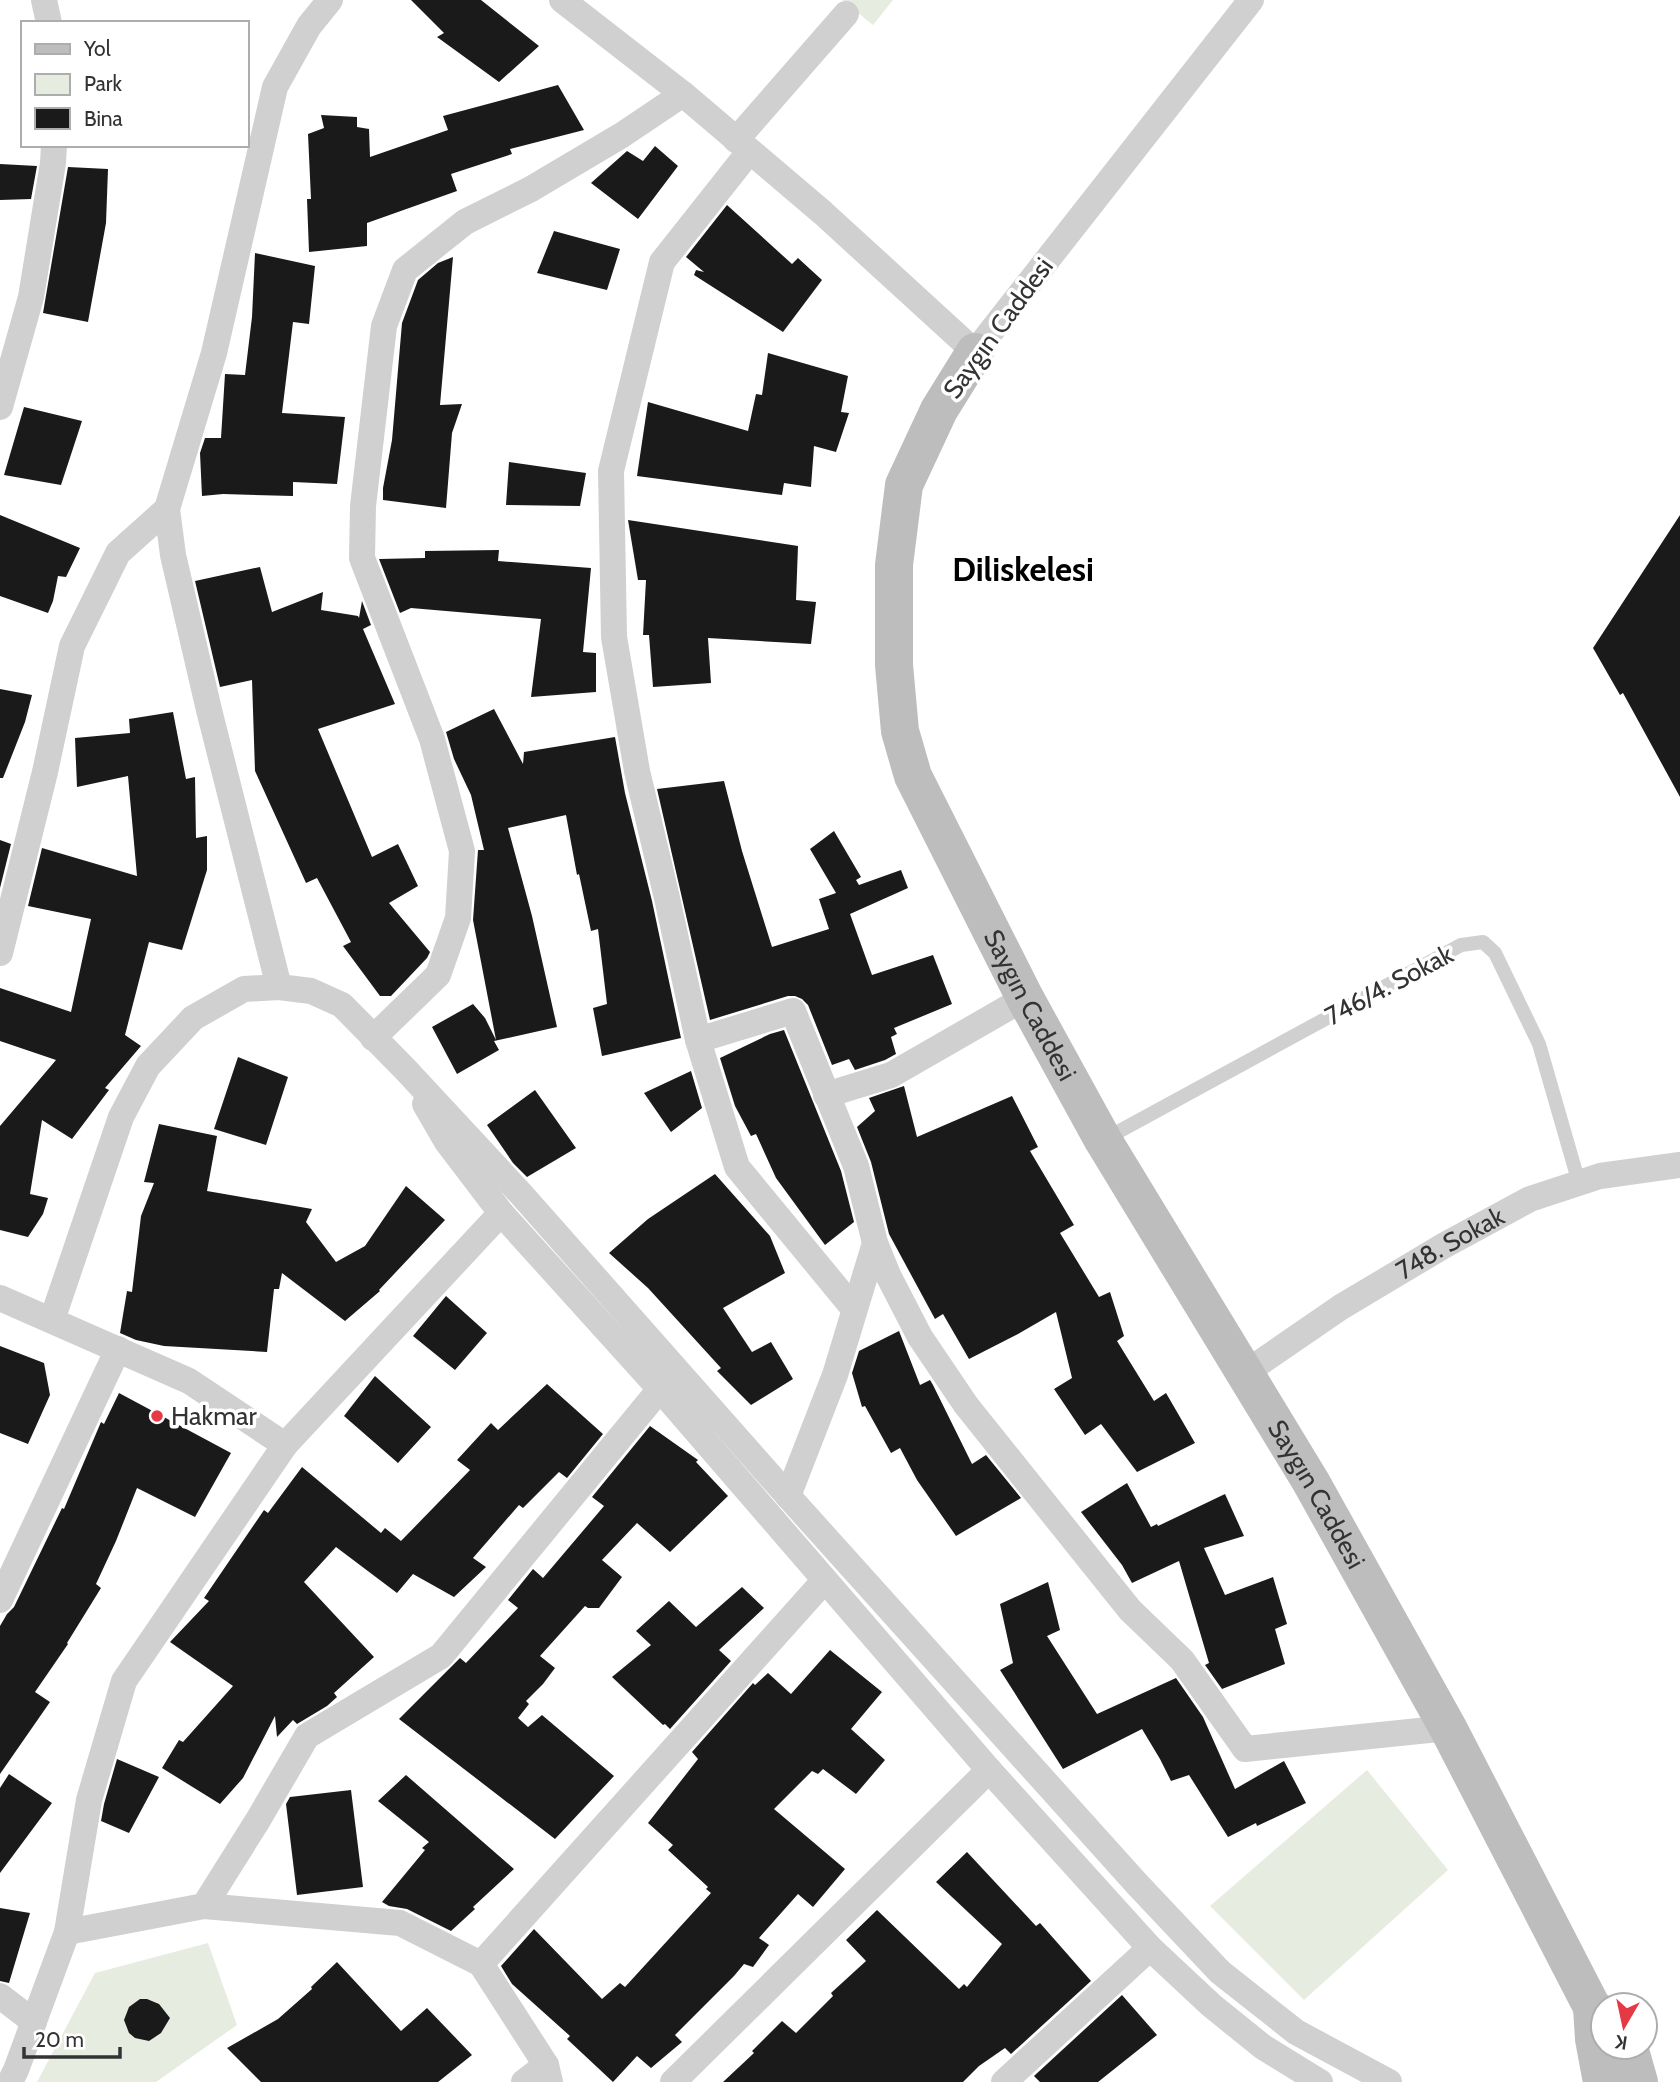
<svg xmlns="http://www.w3.org/2000/svg" width="1680" height="2082" viewBox="0 0 1680 2082" font-family="Cabin,sans-serif">
  <style>
    .green { fill: #e6ecdf }
    .building { fill: #1a1a1a }
    .lines { fill: none; stroke-linecap: round; stroke-linejoin: round }
    .lane { stroke: #d0d0d0; stroke-width: 14 }
    .street { stroke: #d0d0d0; stroke-width: 26 }
    .secondary { stroke: #bdbdbd; stroke-width: 38 }
    .poi-dot { fill: #e63946; stroke: #fff; stroke-width: 2.5 }
    .labels { text-anchor: middle; dominant-baseline: central; stroke-width: 7; stroke-linejoin: round; paint-order: stroke }
    .street-label { font-size: 26px; fill: #333; stroke: #fff }
    .poi-label { font-size: 26px; fill: #333; stroke: #fff; text-anchor: start }
    .district-label { font-size: 33px; font-weight: bold; fill: #000; stroke: #fff }
  </style>
  <rect width="100%" height="100%" fill="#fff"/>
  <!-- green -->
  <path class="green" d="M842 0H893L873 25Z
    M1367 1770 1448 1870 1304 2000 1210 1906Z
    M208 1943 237 2025 156 2082H37L95 1973Z"/>
  <!-- building -->
  <path class="building" d="M411 0H481L539 46 499 82 437 37 444 33Z
    M558 85 584 130 510 149 512 154 451 174 457 191 367 223V246L309 252 307 199H311L308 134 324 128 321 115 357 117V127L369 129 370 157 448 130 443 116Z
    M655 146 678 166 638 219 591 183 627 151 643 161Z
    M0 164 37 166 31 199 0 200Z
    M68 167 108 169 106 223 88 322 43 313Z
    M727 205 792 264 798 258 822 280 783 332 694 275 696 270 704 272 686 257Z
    M554 231 620 249 607 290 537 273Z
    M255 253 315 266 309 324 293 322 282 413 345 417 337 484 293 482V496L223 494 202 496 200 453 205 438H221L225 374 245 375 252 317Z
    M453 257 440 405 462 404 452 433 446 508 383 500V488L392 440 402 323 418 280 438 263Z
    M768 353 848 376 841 412 849 413 836 452 814 446 811 487 784 483 782 495 637 476 648 402 748 431 756 394 762 395Z
    M24 407 82 421 61 485 4 475Z
    M509 462 586 473 580 506 506 505Z
    M0 515 80 548 66 577 58 576 53 601 48 613 0 596Z
    M1680 515V797L1623 693 1620 695 1593 648Z
    M628 520 798 546 796 600 816 602 811 644 708 638 711 683 653 687 649 635H643L646 580H638Z
    M499 550 498 561 591 568 583 652 596 653V692L531 697 541 619 411 608 400 613 379 559 425 558V551Z
    M260 567 272 612 323 592 321 610 358 616 359 618 362 601 371 625 363 629 395 704 318 729 372 857 398 844 418 886 389 903 430 952 427 958 391 996H380L343 946 351 942 317 878 306 883 255 771 252 680 220 687 195 581Z
    M0 689 32 695 25 722 3 778H0Z
    M494 709 523 764 524 752 615 737 625 793 652 901 681 1038 602 1056 593 1008 607 1004 598 929 591 931 579 874 577 875 566 815 508 828 532 916 557 1027 494 1041 499 1050 457 1074 432 1027 473 1004 485 1018 496 1040 473 920 478 850H484L471 795 454 759 446 732Z
    M173 712 186 779 195 777 196 838 207 836V870L182 950 149 942 125 1035 141 1046 105 1088 109 1090 72 1139 42 1120 30 1194 48 1198 43 1214 28 1237 0 1230V1126L56 1060 0 1041V988L71 1012 91 919 28 906 42 848 137 876 128 776 77 787 75 738 130 733 129 719Z
    M724 781 742 851 772 947 829 929 819 899 836 893 810 849 834 831 861 877 856 880 859 885 901 870 908 888 850 914 872 975 933 955 952 1004 894 1028 897 1034 891 1037 896 1054 885 1060 855 1070 849 1059 832 1065 808 1005 802 999 795 996H788L710 1020 657 789Z
    M0 840 11 844 0 888Z
    M784 1030 841 1171 854 1222 825 1245 776 1178 756 1134 751 1136 735 1106 720 1058 770 1034Z
    M238 1057 288 1077 266 1145 214 1129Z
    M691 1071 702 1108 671 1132 644 1093Z
    M904 1086 917 1137 1012 1096 1038 1147 1030 1151 1074 1225 1060 1233 1099 1297 1110 1292 1124 1336 1117 1341 1154 1401 1166 1393 1195 1443 1137 1472 1101 1424 1085 1435 1054 1389 1072 1378 1056 1312 1018 1334 969 1359 943 1314 935 1319 889 1234 871 1162 857 1127 875 1111 869 1098Z
    M535 1090 576 1148 527 1177 513 1163 487 1125Z
    M159 1124 217 1136 207 1191 312 1209 306 1222 336 1262 365 1246 406 1186 445 1220 379 1290 380 1291 345 1321 282 1273 279 1289H274L267 1352 164 1346 136 1340 120 1333 127 1291 132 1292 141 1216 154 1183 144 1182Z
    M715 1174 770 1236 785 1273 723 1308 752 1352 771 1342 793 1379 751 1405 717 1371 721 1368 648 1288 609 1253 648 1219Z
    M446 1296 487 1333 455 1370 413 1336Z
    M899 1331 920 1385 930 1380 933 1385 972 1464 986 1455 1021 1498 956 1536 917 1480 900 1448 891 1453 865 1406 862 1407 852 1373 859 1351Z
    M0 1346 44 1363 50 1395 28 1444 0 1433Z
    M375 1376 431 1427 398 1463 344 1416Z
    M547 1384 603 1434 567 1478 559 1472 523 1508 519 1505 473 1558 486 1567 454 1597 413 1574 397 1593 336 1547 304 1582 374 1657 334 1693 337 1697 327 1706 297 1724 293 1720 277 1737 275 1716 243 1778 220 1804 162 1768 179 1740 183 1742 233 1686 170 1642 209 1601 204 1598 264 1510 268 1513 302 1467 381 1533 385 1528 401 1541 470 1470 457 1460 491 1423 498 1430Z
    M119 1393 231 1453 195 1517 137 1488 116 1541 96 1584 101 1588 67 1643 68 1644 35 1692 50 1702 0 1774V1626L7 1614 14 1607 62 1508 64 1509 101 1422 104 1424Z
    M650 1426 698 1460 696 1462 728 1496 670 1552 637 1523 602 1560 622 1577 599 1608H588L585 1606 540 1656 555 1668 543 1684 526 1701 529 1704 518 1718 528 1727 542 1715 614 1776 555 1839 399 1719 460 1658 466 1663 518 1608 508 1600 533 1569 543 1578 604 1506 592 1497Z
    M1127 1483 1151 1527 1157 1524 1158 1526 1225 1494 1244 1536 1204 1548 1225 1595 1273 1577 1287 1624 1275 1629 1285 1664 1222 1689 1205 1665 1209 1663 1179 1561 1132 1583 1122 1565 1081 1512Z
    M1048 1582 1060 1630 1047 1636 1097 1714 1176 1678 1203 1717 1235 1789 1284 1761 1306 1803 1257 1826 1256 1823 1228 1837 1189 1775 1171 1781 1160 1759 1142 1729 1063 1769 1000 1670 1013 1663 1000 1604Z
    M742 1587 764 1608 719 1650 731 1661 670 1729 665 1724 663 1725 612 1677 651 1645 636 1631 669 1601 696 1627Z
    M830 1650 882 1692 851 1729 885 1760 856 1794 823 1769 818 1774 812 1771 774 1809 845 1869 813 1907 798 1894 759 1938 769 1945 753 1967 744 1964 734 1976 675 2035 682 2042 651 2068 637 2056 613 2082 567 2039 570 2036 512 1984 501 1966 534 1929 602 1999 620 1983 625 1987 711 1893 706 1889 708 1887 668 1850 673 1845 648 1823 698 1759 692 1752 753 1683 755 1685 768 1673 791 1694Z
    M117 1759 159 1777 129 1833 101 1821 104 1804Z
    M9 1774 52 1803 0 1873V1788Z
    M406 1775 514 1869 473 1907 475 1909 451 1931 407 1909 389 1906 382 1902 425 1850 422 1848 429 1842 378 1801Z
    M351 1790 363 1887 297 1895 286 1804 290 1797Z
    M967 1852 1036 1926 1040 1923 1091 1981 1011 2054 1005 2048 979 2066 963 2082H723L754 2053 752 2051 782 2021 796 2033 833 1996 831 1993 866 1961 846 1940 877 1910 959 1989 964 1984 967 1987 1002 1944 936 1882Z
    M0 1908 30 1913 9 1983 0 1981Z
    M337 1962 401 2031 427 2008 472 2055 438 2082H261L227 2048 278 2019 312 1989 311 1987Z
    M1122 1995 1157 2035 1098 2082H1040L1034 2076Z
    M140 1999H147L159 2004 170 2018 161 2033 149 2041 135 2038 129 2033 124 2020 129 2007Z"/>
  <g class="lines">
    <!-- lane -->
    <path class="lane" d="M1105 1139 1461 945 1483 942 1495 953 1539 1044 1579 1183"/>
    <!-- street -->
    <g class="street">
      <path d="M44 0 49 23"/>
      <path d="M562 0 683 94 823 213 975 352 1251 0"/>
      <path d="M736 140 846 14"/>
      <path d="M749 152 662 262 611 471 614 637 637 771 667 898 698 1040 737 1167 854 1309"/>
      <path d="M0 407 31 297 53 163 54 145"/>
      <path d="M0 953 45 772 72 646 118 553 167 509"/>
      <path d="M279 987 209 710 173 555 167 509 214 353 275 87 309 26 330 0"/>
      <path d="M373 1038 438 975 458 918 462 851 432 739 362 558 363 506 384 326 405 270 465 222 531 189 622 135 683 94"/>
      <path d="M698 1040 793 1011 856 1166 875 1243 888 1275 920 1337 966 1405 1130 1610 1182 1660 1245 1749 1448 1728"/>
      <path d="M826 1095 891 1075 1025 998"/>
      <path d="M425 1104 447 1142 501 1213 660 1389 989 1770 1150 1948 1211 2005 1263 2047 1320 2082"/>
      <path d="M0 1298 189 1381 285 1445"/>
      <path d="M52 1320 121 1117 148 1066 193 1018 244 989 279 987 311 991 342 1005 405 1069 521 1194 788 1496 1137 1884 1220 1972 1296 2032 1389 2082"/>
      <path id="s1" d="M1245 1373 1341 1307 1445 1245 1530 1199 1600 1176 1680 1165"/>
      <path d="M788 1496 835 1375 875 1243"/>
      <path d="M0 1600 118 1349"/>
      <path d="M204 1906 400 1923 481 1964 546 2065 550 2082"/>
      <path d="M67 1932 204 1906 258 1820 307 1736 441 1656 660 1389"/>
      <path d="M481 1964 824 1581"/>
      <path d="M0 1996 34 2022"/>
      <path d="M10 2082 16 2070 67 1932 89 1800 124 1681 285 1445 501 1213"/>
      <path d="M524 2082 546 2065"/>
      <path d="M673 2082 989 1770"/>
      <path d="M1004 2082 1150 1948"/>
    </g>
    <!-- secondary -->
    <g class="secondary">
      <path id="s2" d="M975 352 939 410 904 485 894 565V665L900 731 913 776 1025 998 1103 1140 1311 1482 1448 1728 1592 2007 1603 2016"/>
      <path d="M1592 2007 1594 2039 1602 2082"/>
      <path d="M1629 2047 1639 2082"/>
    </g>
  </g>
  <!-- markers -->
  <circle class="poi-dot" cx="157" cy="1416" r="7"/>
  <g class="labels">
    <!-- street labels -->
    <g class="street-label">
      <text transform="translate(998 328) rotate(-54)">Saygın Caddesi</text>
      <text transform="translate(1389 985) rotate(-28)">746/4. Sokak</text>
      <text stroke="none"><textPath href="#s2" startOffset="702">Saygın Caddesi</textPath></text>
      <text stroke="none"><textPath href="#s1" startOffset="243">748. Sokak</textPath></text>
      <text stroke="none"><textPath href="#s2" startOffset="1269">Saygın Caddesi</textPath></text>
    </g>
    <!-- poi labels -->
    <g class="poi-label">
      <text x="171" y="1416">Hakmar</text>
    </g>
    <!-- district labels -->
    <g class="district-label">
      <text x="1023" y="569">Diliskelesi</text>
    </g>
  </g>
  <!-- legend -->
  <rect x="21" y="21" width="228" height="126" fill="#ffffff" stroke="#adadad" stroke-width="2"/>
  <rect x="35" y="44" width="35" height="10" fill="#bdbdbd" stroke="#adadad" stroke-width="2"/>
  <text x="84" y="56" font-size="21" fill="#333333">Yol</text>
  <rect x="35" y="74" width="35" height="21" fill="#e6ecdf" stroke="#adadad" stroke-width="2"/>
  <text x="84" y="91" font-size="21" fill="#333333">Park</text>
  <rect x="35" y="108" width="35" height="21" fill="#1a1a1a" stroke="#adadad" stroke-width="2"/>
  <text x="84" y="126" font-size="21" fill="#333333">Bina</text>
  <!-- north arrow -->
  <g transform="translate(1624 2026) rotate(189)"><circle r="33" fill="#ffffff" stroke="#adadad" stroke-width="2"/>
  <path d="M0-5L12 26L0 18L-12 26Z" fill="#e63946"/>
  <text y="-10" font-size="19" font-weight="bold" text-anchor="middle" fill="#333333">K</text>
  </g>
  <!-- scale -->
  <path d="M24 2047v10h96v-10" fill="none" stroke="#333333" stroke-width="3.5"/>
  <text x="35" y="2047" font-size="21" fill="#333333" stroke="#ffffff" stroke-width="5" paint-order="stroke">20 m</text>
</svg>
